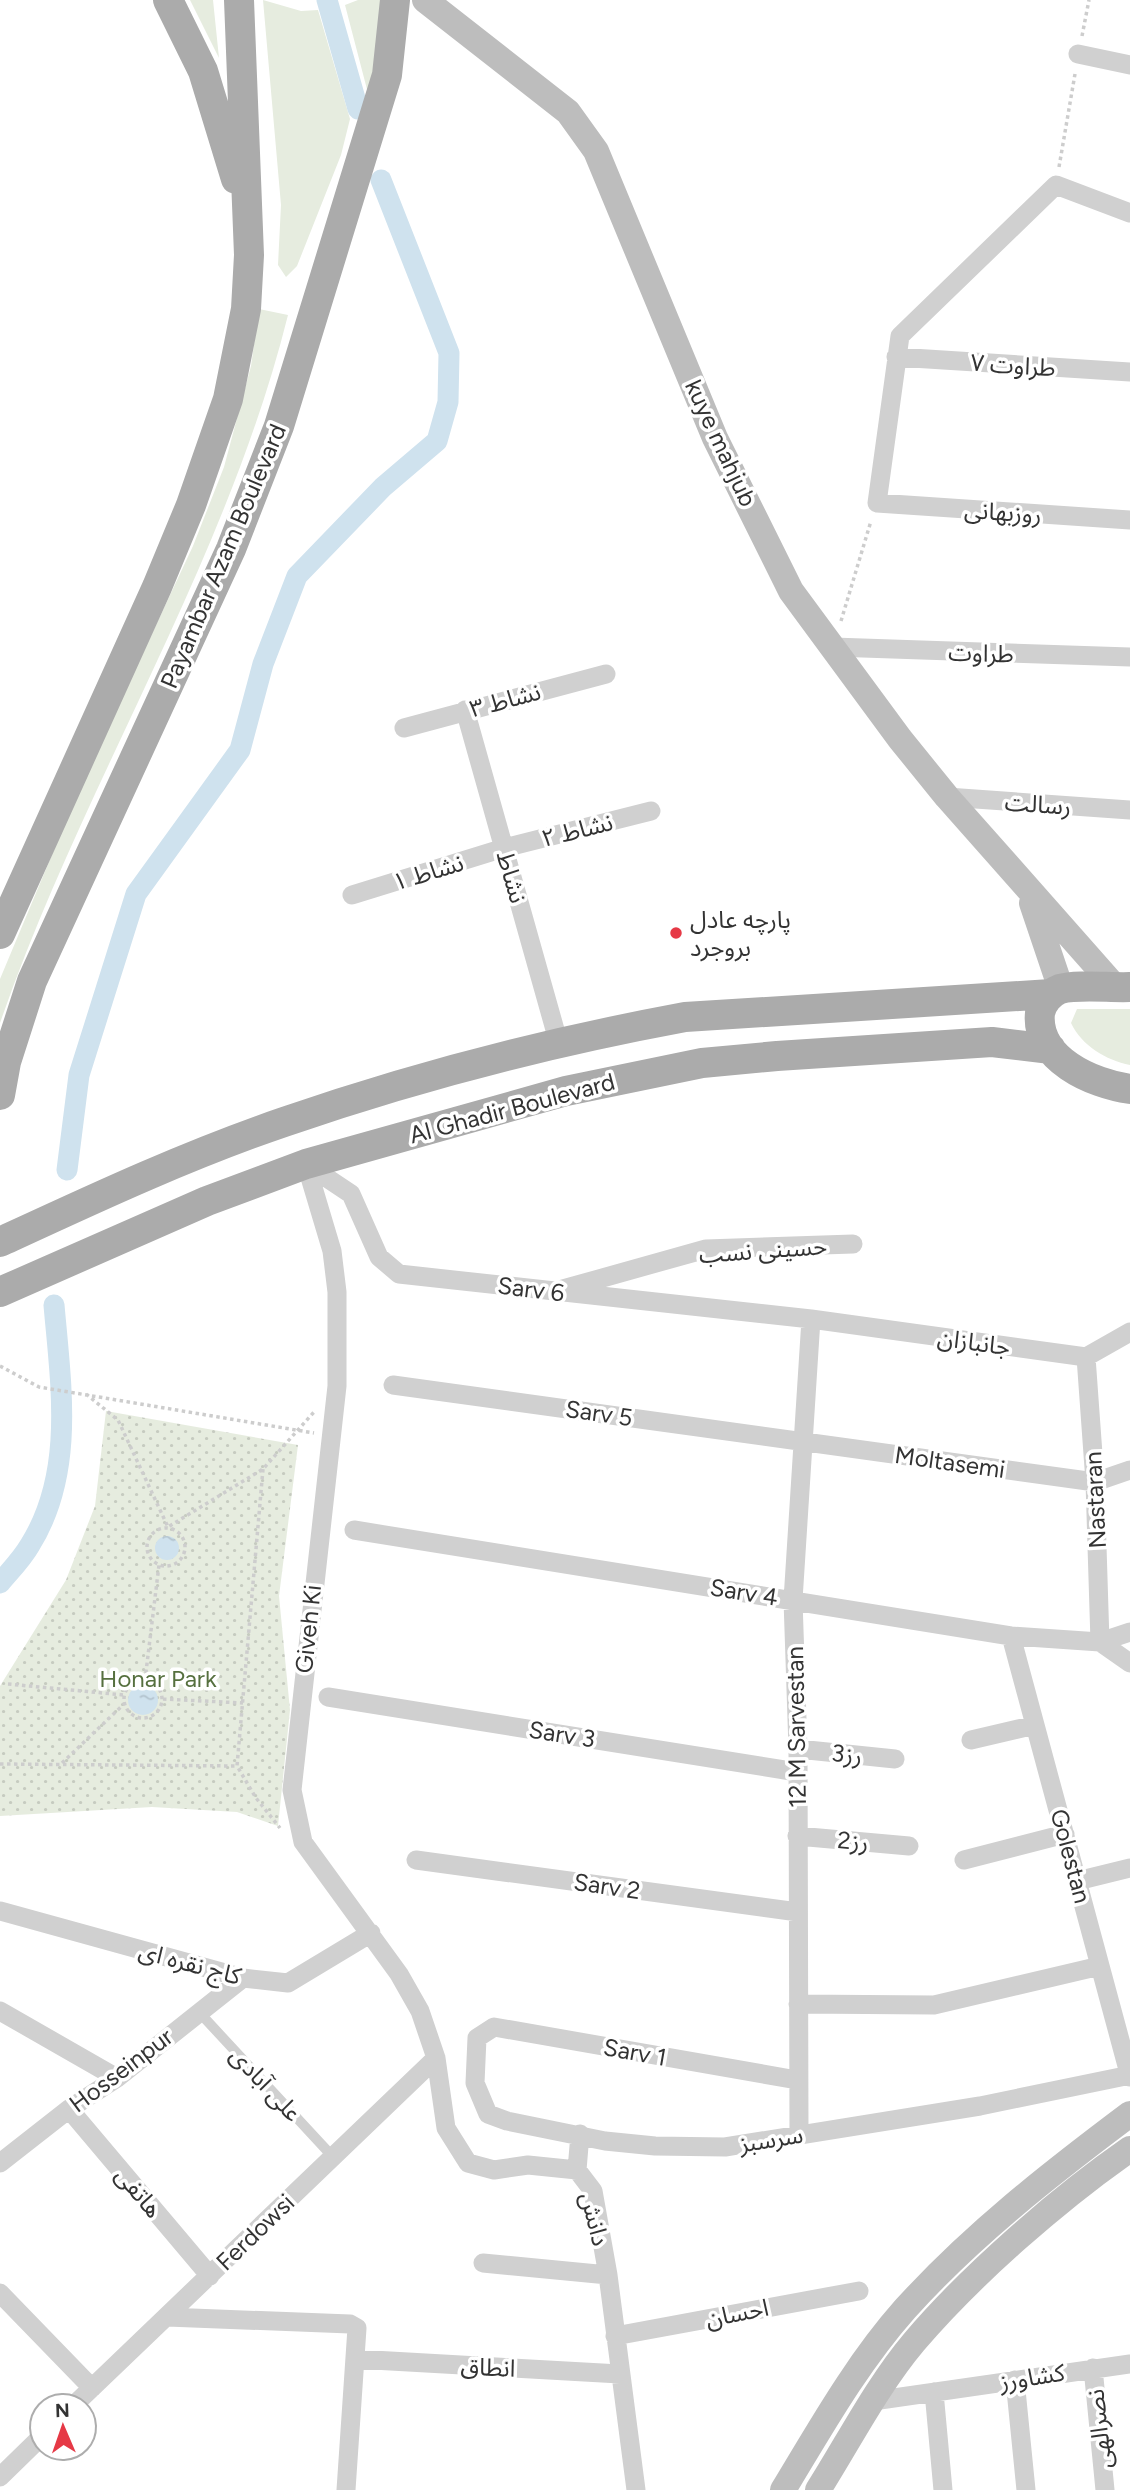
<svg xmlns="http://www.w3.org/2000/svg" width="1130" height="2490" viewBox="0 0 1130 2490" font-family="Figtree,'Noto Sans Arabic',sans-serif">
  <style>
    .grass { fill: #e6ecdf }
    .park { fill: url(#park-dots) }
    .water { fill: url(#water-ripples) }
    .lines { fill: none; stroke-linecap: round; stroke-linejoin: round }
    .canal { stroke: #cfe2ee; stroke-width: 21 }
    .path { stroke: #cdcdcd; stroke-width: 3.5; stroke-dasharray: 3.5 3.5; stroke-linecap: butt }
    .lane { stroke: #d0d0d0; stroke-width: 10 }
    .street { stroke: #d0d0d0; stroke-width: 19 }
    .secondary { stroke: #bdbdbd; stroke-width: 26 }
    .primary { stroke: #ababab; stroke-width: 30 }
    .poi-dot { fill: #e63946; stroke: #fff; stroke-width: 2.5 }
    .labels { text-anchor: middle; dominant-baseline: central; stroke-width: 7; stroke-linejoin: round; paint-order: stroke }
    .street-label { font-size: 24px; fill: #333; stroke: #fff }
    .poi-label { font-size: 24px; fill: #333; stroke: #fff; text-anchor: start }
    .park-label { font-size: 24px; fill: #56703f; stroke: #fff }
  </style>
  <defs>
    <pattern id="park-dots" width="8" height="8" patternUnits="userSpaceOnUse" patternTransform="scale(1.75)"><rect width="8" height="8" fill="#e6ecdf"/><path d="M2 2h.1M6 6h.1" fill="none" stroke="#c6cbc0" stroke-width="1.8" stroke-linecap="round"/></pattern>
    <pattern id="water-ripples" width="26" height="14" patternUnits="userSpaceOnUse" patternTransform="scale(1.75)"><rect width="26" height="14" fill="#cfe2ee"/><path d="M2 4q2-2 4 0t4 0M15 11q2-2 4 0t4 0" fill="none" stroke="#b2c2cd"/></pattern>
  </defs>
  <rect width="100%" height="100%" fill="#fff"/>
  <!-- grass -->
  <path class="grass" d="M190 0H213L219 58Z
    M263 0 301 11 318 10 350 119 341 155 297 266 286 277 278 265 281 205Z
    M358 0H384L369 97 345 5Z
    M259 309 288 315C226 564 83 783 0 1023V979L82 783 193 546 224 467 251 366Z
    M1077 1009H1130V1065C1106 1060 1082 1046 1071 1023Z"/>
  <!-- park -->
  <path class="park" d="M106 1411 298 1445 279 1596 290 1710 278 1826 237 1812 152 1807 0 1816V1686L66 1580 95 1506Z"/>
  <!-- water -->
  <path class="water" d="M155 1548a12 12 0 1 1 24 0a12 12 0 1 1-24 0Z
    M128 1700a15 15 0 1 1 30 0a15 15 0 1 1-30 0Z"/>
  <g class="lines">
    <!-- canal -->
    <path class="canal" d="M327 0 358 109
      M67 1170 79 1075 136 894 240 750 263 664 297 576 383 487 437 441 448 402 449 353 381 180
      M0 1583C10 1571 22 1559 30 1545 75 1473 61 1386 54 1305"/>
    <!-- path -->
    <path class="path" d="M1082 36 1089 0
      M1059 167 1075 74
      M841 621 871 521
      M0 1366 39 1387 314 1433
      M86 1394 118 1420 168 1527 263 1469 314 1412
      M263 1469 237 1766 256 1798 280 1828
      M147 1547a19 19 0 1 1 38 0a19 19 0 1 1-38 0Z
      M124 1699a19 19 0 1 1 38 0a19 19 0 1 1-38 0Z
      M145 1680 159 1565
      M8 1684 124 1695
      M163 1699 243 1703
      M62 1763 124 1704
      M0 1764 237 1766"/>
    <!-- lane -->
    <path class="lane" d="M198 2011 333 2157"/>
    <!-- street -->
    <path class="street" d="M1078 54 1130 65
      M1130 213 1056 185 900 336 877 503 1130 520
      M896 357 1130 372
      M833 647 1130 657
      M465 710 559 1044
      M404 728 606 674
      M947 797 1130 810
      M352 895 504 848 651 811
      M306 1164 332 1251 337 1292V1386L292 1790 303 1842 399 1974 420 2011 436 2058 446 2128 468 2163 494 2170 528 2165 577 2170 593 2191 608 2275 636 2490
      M306 1164 351 1194 379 1257 399 1274 811 1319 1086 1357 1130 1332
      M563 1289 706 1249 853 1244
      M1086 1357 1095 1482 1100 1642 1130 1632
      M393 1385 1095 1482 1130 1470
      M354 1530 1011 1636 1100 1642 1130 1663
      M1011 1636 1130 2077
      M328 1697 797 1772
      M971 1740 1035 1725
      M798 1749 895 1759
      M797 1836 909 1846
      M416 1860 798 1912
      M964 1860 1065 1834
      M1077 1881 1130 1868
      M0 1911 243 1978 288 1983 371 1933
      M798 2004 934 2005 1100 1966
      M0 2011 117 2078
      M797 2080 494 2027 477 2038 475 2083 488 2114 507 2121 605 2141 655 2146 725 2147 980 2106 1130 2075
      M69 2109 210 2276
      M799 2135 798 1749 793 1600 811 1319
      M0 2163 69 2109 117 2078 243 1978
      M577 2170 580 2134
      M483 2263 608 2275
      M0 2293 92 2388
      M167 2317 350 2324 357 2328 346 2490
      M615 2336 859 2291
      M355 2359 620 2374
      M1093 2368 1105 2490
      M1015 2380 1026 2490
      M934 2392 943 2490
      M873 2401 1130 2364
      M73 2406 436 2058
      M0 2477 42 2436"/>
    <!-- secondary -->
    <path class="secondary" d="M425 0 568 112 596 151 715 438 791 591 900 739 947 797 1116 988
      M1032 903 1061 989
      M783 2490C820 2429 857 2363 905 2309 972 2235 1050 2174 1130 2114
      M818 2490C849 2441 877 2386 914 2342 971 2275 1058 2199 1130 2149"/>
    <!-- primary -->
    <path class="primary" d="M168 0 203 71 236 179
      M0 934 157 587 191 505 228 399 246 309 249 255 239 0
      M1130 987C1112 988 1077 984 1060 989 1050 993 1042 1003 1040 1013 1035 1059 1093 1084 1130 1089
      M0 1095 6 1062 32 981 231 549 279 426 387 75 395 0
      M0 1242C93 1199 187 1155 284 1122 414 1077 550 1042 685 1017L1051 994
      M0 1292 207 1201 306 1164 566 1091 702 1063 777 1056 992 1042 1051 1049"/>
  </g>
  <!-- markers -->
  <circle class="poi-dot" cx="676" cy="933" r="7"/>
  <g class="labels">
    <!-- street labels -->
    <g class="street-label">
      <text transform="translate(1013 365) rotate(4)">طراوت ۷</text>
      <text transform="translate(721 443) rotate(65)">kuye mahjub</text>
      <text transform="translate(1003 512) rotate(4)">روزبهانی</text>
      <text transform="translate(223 556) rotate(-67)">Payambar Azam Boulevard</text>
      <text transform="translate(981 653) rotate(2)">طراوت</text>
      <text transform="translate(505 700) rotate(-15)">نشاط ۳</text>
      <text transform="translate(1038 804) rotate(4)">رسالت</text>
      <text transform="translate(577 830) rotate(-14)">نشاط ۲</text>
      <text transform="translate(428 872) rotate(-17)">نشاط ۱</text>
      <text transform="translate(512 877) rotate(74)">نشاط</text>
      <text transform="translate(512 1108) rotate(-15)">Al Ghadir Boulevard</text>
      <text transform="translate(763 1250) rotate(-4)">حسینی نسب</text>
      <text transform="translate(531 1289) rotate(7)">Sarv 6</text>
      <text transform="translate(974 1342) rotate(8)">جانبازان</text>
      <text transform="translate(599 1413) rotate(8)">Sarv 5</text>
      <text transform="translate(950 1462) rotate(8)">Moltasemi</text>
      <text transform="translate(1095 1500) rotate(-93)">Nastaran</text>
      <text transform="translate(744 1592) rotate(9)">Sarv 4</text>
      <text transform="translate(308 1629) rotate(-84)">Giveh Ki</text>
      <text transform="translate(796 1727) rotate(-91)">12 M Sarvestan</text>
      <text transform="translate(562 1734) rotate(9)">Sarv 3</text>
      <text transform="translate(847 1754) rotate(6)">رز3</text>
      <text transform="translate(853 1841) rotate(5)">رز2</text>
      <text transform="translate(1071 1856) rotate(75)">Golestan</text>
      <text transform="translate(607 1886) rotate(8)">Sarv 2</text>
      <text transform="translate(190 1963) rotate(15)">کاج نقره ای</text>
      <text transform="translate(635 2052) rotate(10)">Sarv 1</text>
      <text transform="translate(121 2070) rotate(-37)">Hosseinpur</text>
      <text transform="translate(266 2084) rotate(47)">علی آبادی</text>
      <text transform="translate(771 2139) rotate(-9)">سرسبز</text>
      <text transform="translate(139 2192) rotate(50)">هاتفی</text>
      <text transform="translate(595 2219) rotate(76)">دانش</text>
      <text transform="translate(255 2232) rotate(-44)">Ferdowsi</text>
      <text transform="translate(737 2313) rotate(-11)">احسان</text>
      <text transform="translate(488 2367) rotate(3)">انطاق</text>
      <text transform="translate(1032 2377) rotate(-9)">کشاورز</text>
      <text transform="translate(1099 2429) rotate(-96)">نصرالهی</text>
    </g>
    <!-- poi labels -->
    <g class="poi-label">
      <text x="690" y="919">پارچه عادل<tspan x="690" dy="28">بروجرد</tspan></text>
    </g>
    <!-- park labels -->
    <g class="park-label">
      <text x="158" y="1678">Honar Park</text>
    </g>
  </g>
  <!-- north arrow -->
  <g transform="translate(63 2427) rotate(358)"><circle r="33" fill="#ffffff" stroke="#adadad" stroke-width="2"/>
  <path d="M0-5L12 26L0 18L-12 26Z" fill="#e63946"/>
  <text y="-10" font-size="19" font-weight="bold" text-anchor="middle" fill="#333333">N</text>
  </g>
</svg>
